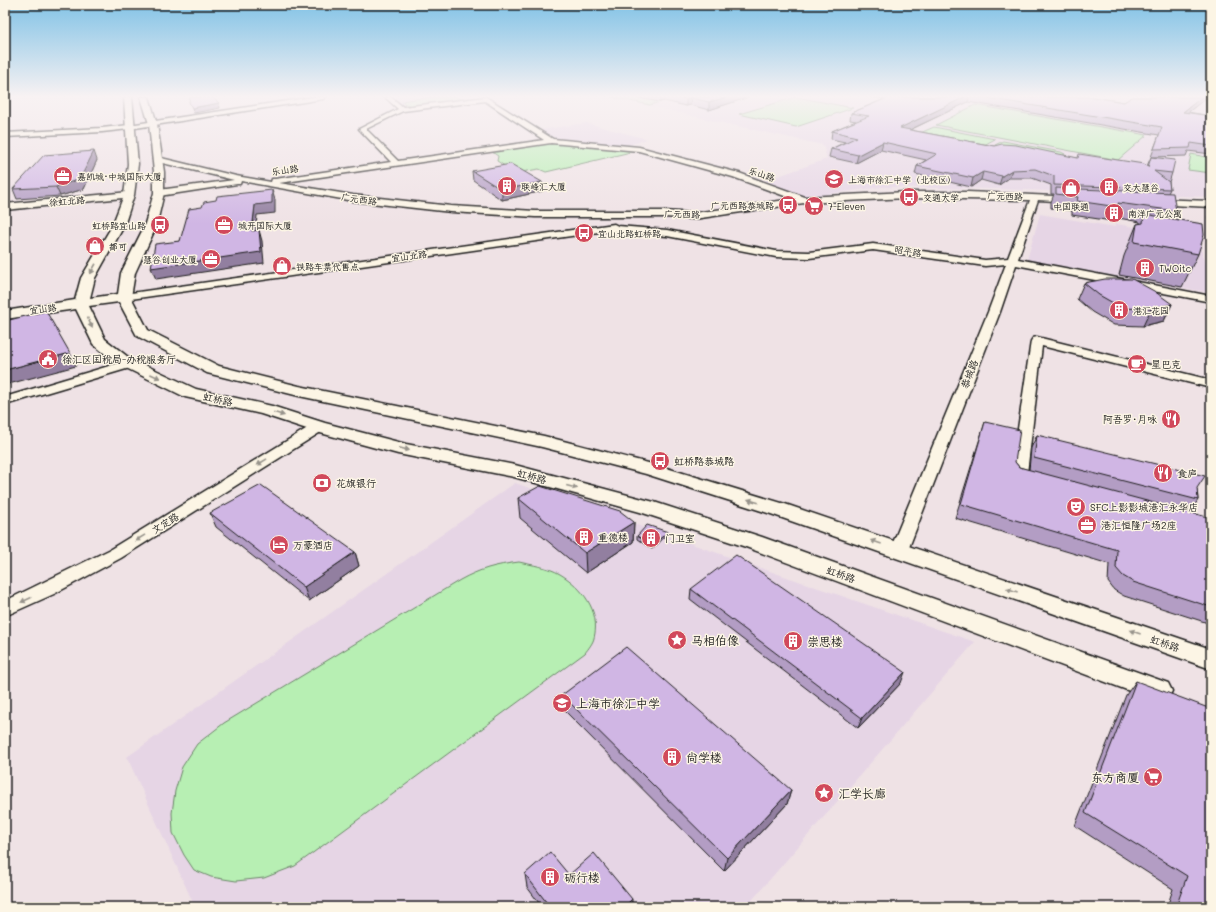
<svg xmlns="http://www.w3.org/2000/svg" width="1216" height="912" viewBox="0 0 1216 912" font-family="Mali,'LXGW WenKai TC',sans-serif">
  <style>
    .built { fill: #e6d5e5 }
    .green { fill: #b7efb3; stroke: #6a8668 }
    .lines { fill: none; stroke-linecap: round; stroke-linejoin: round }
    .minor-casing { stroke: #1c1c1c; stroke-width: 3 }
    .major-casing { stroke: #1c1c1c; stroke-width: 3 }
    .minor { fill: #fcf5e5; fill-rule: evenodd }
    .major { fill: #fcf5e5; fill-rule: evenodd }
    .wall { fill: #b39dc4; stroke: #1c1c1c; fill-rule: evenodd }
    .shaded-wall { fill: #927fa0; stroke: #1c1c1c }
    .building { fill: #d0b6e4; stroke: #1c1c1c }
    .oneway { fill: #97938b }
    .labels { text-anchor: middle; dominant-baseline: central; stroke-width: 3; stroke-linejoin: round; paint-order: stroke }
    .far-street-label { font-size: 9px; fill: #1c1c1c; stroke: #fcf5e5 }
    .far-poi-label { font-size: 9px; fill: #1c1c1c; stroke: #fcf5e5; text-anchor: start }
    .poi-label { font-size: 10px; fill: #1c1c1c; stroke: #fcf5e5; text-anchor: start }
    .street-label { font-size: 10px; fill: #1c1c1c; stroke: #fcf5e5 }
    .near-poi-label { font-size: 12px; fill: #1c1c1c; stroke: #fcf5e5; text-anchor: start }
  </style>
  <rect width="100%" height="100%" fill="#efe2e5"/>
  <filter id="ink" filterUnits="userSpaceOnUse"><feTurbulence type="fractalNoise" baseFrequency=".025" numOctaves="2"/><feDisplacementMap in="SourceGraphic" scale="8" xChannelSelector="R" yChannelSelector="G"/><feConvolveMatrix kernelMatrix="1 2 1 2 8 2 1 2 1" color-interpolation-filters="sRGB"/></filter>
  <g filter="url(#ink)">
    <!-- built -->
    <path class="built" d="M393 97H457L468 100 405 107Z
      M611 97H1211V197L998 189 882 187 804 197 764 181 827 159 823 145 714 121Z
      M586 123 647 139 627 146 554 138 539 130Z
      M1040 214 1115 227 1116 224 1196 237 1211 276V293L1027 260Z
      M515 483 975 642 746 907H195L127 757Z"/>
    <!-- green -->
    <path class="green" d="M436 97H456L461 99 411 106 403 103V101L407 100Z
      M611 97H634L660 102 650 105Z
      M796 97 853 108 796 127 739 114Z
      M975 105 1147 135 1118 160 936 125Z
      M934 127 995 139 982 146 920 133Z
      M1003 141 1061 152 1065 154 1062 156 1043 155 995 145Z
      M552 142 632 150 635 151 546 172 539 169 516 173 497 161 498 156 492 152Z
      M1191 154 1211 158V173L1188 170Z
      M519 562C532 565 548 567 560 574 582 587 601 611 594 638 593 643 588 649 585 653L295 866 264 878 236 881 211 877 194 870 184 855 173 833 172 813 175 791 182 767 197 744 224 723 460 580C480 569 495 565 519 562Z"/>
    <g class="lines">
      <!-- minor casing -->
      <g class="minor-casing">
        <path id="minor" d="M313 97H326L323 99 129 129 102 132 5 137V133L102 128 129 125Z
          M385 97H391L403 107 486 97 553 139 639 147 739 173 805 197 907 192H968L1075 197 1076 199 1072 202 1038 200 1018 259 1211 296V302L1016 265 1000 312 908 550 905 554 899 556 893 554 890 550 988 312 1006 264 985 266 873 250 809 258 776 257 667 236 606 231 124 300 120 299 118 297 124 294 614 224 618 226 667 230 776 251 809 252 873 244 985 260 1008 258 1030 200 907 198 804 203 694 219 664 217H535L451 212 353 201 241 181 240 184H237L159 196 155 193 159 190 234 180 154 161 153 159 157 157 236 176 271 182 272 179H275L391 162 359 129 398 109ZM485 101 544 140 398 161 366 129 403 111ZM551 143 639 151 733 177 793 199 694 213 664 211H535L451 206 353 195 279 183Z
          M129 192 132 193 133 195 132 197 5 210V204Z
          M1154 199 1211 201V207L1151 204 1150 202 1151 200Z
          M1037 337 1211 380V388L1042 346 1027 473 1036 475 1038 479 1036 483 1030 484 1014 479 1011 476 1031 341 1033 338Z
          M129 360 133 361 135 364 133 367 5 405V397Z
          M319 423 324 424 326 427 324 430 121 558 54 594 5 616V601L109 550 314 424Z"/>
      </g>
      <!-- major casing -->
      <g class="major-casing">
        <path id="major" d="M124 97H132L138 164 134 195 124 226 95 278 90 298 118 294 121 273 144 227 154 193V172L149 124 141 97H149L157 124 164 172V193L156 227 135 273 131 297 148 330 219 366 299 386 544 436 660 466 785 504 1211 649V669L771 514 646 474 542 447 299 396 207 373 137 336 119 302 89 306 105 339 128 357 196 389 272 406 325 423 406 444 515 465 654 502 762 537 1168 683 1172 691 1168 699 1159 702 746 547 640 512 514 477 398 454 313 431 261 414 185 397 116 363 93 344 76 309 5 319V311L75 300 81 278 112 226 124 195 128 164Z"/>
      </g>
      <!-- minor -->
      <use href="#minor" class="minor"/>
      <!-- major -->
      <use href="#major" class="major"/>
    </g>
    <!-- wall -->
    <path class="wall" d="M634 97H749L709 110 690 105 686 106 664 101 660 102Z
      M870 97H1093L1124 102 1132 97H1207L1188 112 1211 116V154L1188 151 1186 156 1151 157 1172 173 1169 182 1170 189 1168 193 1176 211 1172 219 1198 254 1182 287 1119 275 1124 256 1137 224H1140V222L1113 217 1112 221 1072 215V211L1051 208V202L1054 194H1051V185L1032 178H1009L999 185 981 180 971 187 915 174 917 166 926 160 881 150 856 163 829 157 831 149 845 142 831 139 832 131 856 121 850 120 851 113 884 99ZM968 102 1159 135 1151 157 1147 166 1078 158 994 146 910 130Z
      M97 160 84 189 60 196 17 199 13 189Z
      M472 171 543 191 502 200 473 180Z
      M1211 210V233L1208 217Z
      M1084 283 1172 304 1164 321 1143 326 1114 325 1092 312 1077 299Z
      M985 422 1015 462 1019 467 1029 470 1031 448 1037 435 1197 489 1198 500 1190 513 1211 521V624L1124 596 1114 590 1108 582 1109 564 955 518 981 435Z
      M518 498 634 522 633 542 586 573 520 518Z
      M210 513 355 552 359 566 309 601 216 527Z
      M668 532 667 535 652 549 637 539V536Z
      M691 589 901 683 858 728 690 599Z
      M1136 681 1211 907H1167L1173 889 1075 826 1126 695Z
      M562 695 791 790 787 804 724 871 563 709Z
      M525 874 569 875 632 907H542L527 887Z"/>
    <!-- shaded-wall -->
    <path class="shaded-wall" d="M661 97H664V101L660 102Z
      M728 97H749L709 110V102Z
      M965 97H969L968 102 899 135 900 128Z
      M1202 97H1207L1180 119 1183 112Z
      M691 98 690 105 686 106V99Z
      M219 103 220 108 194 113 192 108Z
      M883 142 881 150 856 163 858 155Z
      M94 151 97 160 84 189 60 196 56 187Z
      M1012 170 1009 178 999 185 1002 176Z
      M983 172 981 180 971 187 973 178Z
      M542 182 543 191 502 200V190Z
      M272 190 275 200V213L257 215 255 242 252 231 255 205Z
      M259 230 262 241 264 263 156 279 151 268Z
      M1172 304 1164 321 1143 326 1151 309Z
      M70 353 76 366 5 385V370Z
      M634 522 633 542 586 573 585 553Z
      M668 532 667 535 652 549V545Z
      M355 552 359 566 309 601 304 587Z
      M905 672 901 683 858 728 862 718Z
      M791 790 787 804 724 871 727 858Z
      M632 899V907H624Z"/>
    <!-- building -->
    <path class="building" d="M190 97H212L219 103 192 108 189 102Z
      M674 97H728L709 102 691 98 686 99Z
      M890 97H965L900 128 994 146 1002 144 1016 145 1078 158 1079 154 1144 164 1148 167 1151 157 1175 160 1172 173 1154 171 1169 182 1170 189 1054 185V176L1035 169 1012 170 1002 176 983 172 973 178 917 166 937 154 883 142 858 155 831 149 857 137 832 131 869 116 851 113Z
      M981 97H1093L1124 102 1132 97H1202L1183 112 1211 116V146L1191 143 1190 148 1154 149 1162 127Z
      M94 151 80 179 56 187 13 189 44 155Z
      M511 164 542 182 502 190 472 171Z
      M1056 188 1173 193 1176 211 1118 203V207L1077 201 1078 197 1056 194Z
      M272 190V203L255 205 252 231 259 230 261 252 151 268 155 244 180 241 189 209 202 207 204 202 216 200 217 196Z
      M1144 214 1203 224 1204 235 1198 254 1134 242 1137 224 1143 223Z
      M1105 279H1132L1154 291 1172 304 1151 309 1122 308 1099 295 1084 283Z
      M46 311 70 353 5 370V321Z
      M985 422 1020 430 1015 462 1019 467 1207 517 1211 521V607L1133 582 1123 576 1116 568 1117 550 961 504Z
      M1037 435 1205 476 1197 488 1198 500 1034 458Z
      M261 485 355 552 304 587 210 513Z
      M540 486 620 511 634 522 585 553 518 498Z
      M647 525 668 532 652 545 637 536Z
      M736 555 905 672 862 718 691 589Z
      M626 647 791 790 727 858 562 695Z
      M1136 681 1211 709V907H1176L1187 876 1085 813Z
      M550 852 569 875 594 853 632 899 624 907H550L525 874Z"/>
    <!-- one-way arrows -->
    <defs><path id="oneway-solid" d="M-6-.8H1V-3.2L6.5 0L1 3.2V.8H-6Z"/></defs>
    <g class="oneway">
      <use href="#oneway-solid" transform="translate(93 269) rotate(119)"/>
      <use href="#oneway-solid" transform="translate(90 323) rotate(65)"/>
      <use href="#oneway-solid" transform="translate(155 376) rotate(25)"/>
      <use href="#oneway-solid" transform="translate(279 414) rotate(18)"/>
      <use href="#oneway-solid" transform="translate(404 449) rotate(13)"/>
      <use href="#oneway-solid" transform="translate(262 462) rotate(148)"/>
      <use href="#oneway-solid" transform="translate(572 487) rotate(15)"/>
      <use href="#oneway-solid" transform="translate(753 501) rotate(-163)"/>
      <use href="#oneway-solid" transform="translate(140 538) rotate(148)"/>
      <use href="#oneway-solid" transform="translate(876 542) rotate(-161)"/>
      <use href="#oneway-solid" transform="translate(1012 590) rotate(-161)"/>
      <use href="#oneway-solid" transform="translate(26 600) rotate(155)"/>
      <use href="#oneway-solid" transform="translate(1135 632) rotate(-161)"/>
    </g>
  </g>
  <!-- sky -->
  <linearGradient id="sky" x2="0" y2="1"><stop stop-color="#81c2e6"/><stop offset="0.43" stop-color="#f8f2f3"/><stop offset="1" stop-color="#f8f2f3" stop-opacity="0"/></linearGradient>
  <rect width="1216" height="224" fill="url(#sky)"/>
  <!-- icons -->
  <defs>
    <g id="office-disc" transform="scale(1)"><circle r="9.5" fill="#d1495b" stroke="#fcf5e5"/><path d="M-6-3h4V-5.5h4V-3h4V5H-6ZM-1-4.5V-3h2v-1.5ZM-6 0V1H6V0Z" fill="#fff"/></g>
    <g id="school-disc" transform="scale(1)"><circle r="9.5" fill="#d1495b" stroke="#fcf5e5"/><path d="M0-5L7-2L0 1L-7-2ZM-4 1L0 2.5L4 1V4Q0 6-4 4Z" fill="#fff"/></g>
    <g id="building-disc" transform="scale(1)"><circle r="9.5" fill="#d1495b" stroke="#fcf5e5"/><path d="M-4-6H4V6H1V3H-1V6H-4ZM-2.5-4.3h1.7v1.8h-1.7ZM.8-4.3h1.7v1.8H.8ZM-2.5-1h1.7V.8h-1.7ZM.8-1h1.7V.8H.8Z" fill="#fff"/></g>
    <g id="shop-disc" transform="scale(1)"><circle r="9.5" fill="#d1495b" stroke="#fcf5e5"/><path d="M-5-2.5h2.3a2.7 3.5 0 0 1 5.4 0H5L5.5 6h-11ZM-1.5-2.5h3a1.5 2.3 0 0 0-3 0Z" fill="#fff"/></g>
    <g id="bus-disc" transform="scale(1)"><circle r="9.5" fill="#d1495b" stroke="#fcf5e5"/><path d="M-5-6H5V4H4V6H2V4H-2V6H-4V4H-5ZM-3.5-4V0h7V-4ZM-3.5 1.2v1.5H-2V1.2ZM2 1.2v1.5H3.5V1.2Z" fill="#fff"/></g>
    <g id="supermarket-disc" transform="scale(1)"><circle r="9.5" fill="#d1495b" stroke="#fcf5e5"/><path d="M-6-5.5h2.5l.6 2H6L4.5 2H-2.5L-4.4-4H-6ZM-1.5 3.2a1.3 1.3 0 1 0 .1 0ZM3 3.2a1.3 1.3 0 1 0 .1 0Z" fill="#fff"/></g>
    <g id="civic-disc" transform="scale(1)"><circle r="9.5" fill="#d1495b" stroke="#fcf5e5"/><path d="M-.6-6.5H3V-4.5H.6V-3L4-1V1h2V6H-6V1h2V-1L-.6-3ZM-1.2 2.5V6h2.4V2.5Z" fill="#fff"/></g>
    <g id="cafe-disc" transform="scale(1)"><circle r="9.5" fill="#d1495b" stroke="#fcf5e5"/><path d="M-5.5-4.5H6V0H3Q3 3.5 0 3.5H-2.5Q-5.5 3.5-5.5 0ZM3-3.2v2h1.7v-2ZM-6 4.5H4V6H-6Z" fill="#fff"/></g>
    <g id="restaurant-disc" transform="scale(1)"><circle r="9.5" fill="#d1495b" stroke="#fcf5e5"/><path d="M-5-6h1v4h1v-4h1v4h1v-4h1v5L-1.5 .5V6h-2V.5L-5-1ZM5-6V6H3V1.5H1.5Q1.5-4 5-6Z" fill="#fff"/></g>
    <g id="bank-disc" transform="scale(1)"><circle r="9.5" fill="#d1495b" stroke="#fcf5e5"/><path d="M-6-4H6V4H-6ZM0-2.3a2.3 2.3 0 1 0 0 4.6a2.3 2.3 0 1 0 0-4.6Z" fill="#fff"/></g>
    <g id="theatre-disc" transform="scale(1)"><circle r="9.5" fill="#d1495b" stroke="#fcf5e5"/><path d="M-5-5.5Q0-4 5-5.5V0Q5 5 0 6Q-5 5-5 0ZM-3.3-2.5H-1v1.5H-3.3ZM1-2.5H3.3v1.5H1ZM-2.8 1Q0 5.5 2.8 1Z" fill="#fff"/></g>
    <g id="hotel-disc" transform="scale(1)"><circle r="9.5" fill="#d1495b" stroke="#fcf5e5"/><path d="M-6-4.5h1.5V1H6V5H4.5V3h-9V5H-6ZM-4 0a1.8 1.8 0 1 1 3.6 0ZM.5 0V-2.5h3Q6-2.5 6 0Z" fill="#fff"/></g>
    <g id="sight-disc" transform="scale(1)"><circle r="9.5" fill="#d1495b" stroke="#fcf5e5"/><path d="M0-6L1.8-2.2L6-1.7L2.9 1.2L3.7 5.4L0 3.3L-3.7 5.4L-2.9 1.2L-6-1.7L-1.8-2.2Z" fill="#fff"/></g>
  </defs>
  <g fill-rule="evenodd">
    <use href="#office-disc" x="63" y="176"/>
    <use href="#school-disc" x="834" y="179"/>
    <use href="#building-disc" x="507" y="186"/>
    <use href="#building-disc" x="1109" y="187"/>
    <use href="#shop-disc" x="1071" y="188"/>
    <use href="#bus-disc" x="909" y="197"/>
    <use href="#bus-disc" x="788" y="205"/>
    <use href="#supermarket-disc" x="814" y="206"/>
    <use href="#building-disc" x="1114" y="213"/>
    <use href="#bus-disc" x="160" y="225"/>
    <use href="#office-disc" x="224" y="225"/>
    <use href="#bus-disc" x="584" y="233"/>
    <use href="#shop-disc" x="95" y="246"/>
    <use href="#office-disc" x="211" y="259"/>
    <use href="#shop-disc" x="282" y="266"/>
    <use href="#building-disc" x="1145" y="268"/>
    <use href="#building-disc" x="1119" y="310"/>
    <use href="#civic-disc" x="48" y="359"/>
    <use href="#cafe-disc" x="1137" y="364"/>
    <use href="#restaurant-disc" x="1171" y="419"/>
    <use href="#bus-disc" x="660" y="461"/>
    <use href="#restaurant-disc" x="1163" y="473"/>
    <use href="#bank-disc" x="322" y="483"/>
    <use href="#theatre-disc" x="1076" y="507"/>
    <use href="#office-disc" x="1087" y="525"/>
    <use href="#building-disc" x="584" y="537"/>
    <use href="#building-disc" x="651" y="538"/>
    <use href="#hotel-disc" x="279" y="545"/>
    <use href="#sight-disc" x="677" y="640"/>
    <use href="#building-disc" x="793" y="641"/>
    <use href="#school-disc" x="562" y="703"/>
    <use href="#building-disc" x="672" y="757"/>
    <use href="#supermarket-disc" x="1153" y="777"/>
    <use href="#sight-disc" x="824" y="793"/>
    <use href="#building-disc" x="550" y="877"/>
  </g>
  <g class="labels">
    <!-- far-street labels -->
    <g class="far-street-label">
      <text transform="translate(285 170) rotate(-8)">乐山路</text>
      <text transform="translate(762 174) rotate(19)">乐山路</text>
      <text transform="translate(1005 196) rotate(2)">广元西路</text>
      <text transform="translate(359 199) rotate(8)">广元西路</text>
      <text transform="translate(67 201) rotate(-5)">徐虹北路</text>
      <text transform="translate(682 214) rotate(1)">广元西路</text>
      <text transform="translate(908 251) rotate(9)">昭平路</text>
      <text transform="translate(409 256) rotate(-8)">宜山北路</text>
      <text transform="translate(43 309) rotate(-8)">宜山路</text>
    </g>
    <!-- far-poi labels -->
    <g class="far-poi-label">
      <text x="77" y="176">嘉凯城·中城国际大厦</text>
      <text x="848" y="179">上海市徐汇中学（北校区）</text>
      <text x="521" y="186">联峰汇大厦</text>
      <text x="1123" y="187">交大慧谷</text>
      <text x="923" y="197">交通大学</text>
      <text x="774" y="205" text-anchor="end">广元西路恭城路</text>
      <text x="828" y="206">7-Eleven</text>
      <text x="1071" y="206" text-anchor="middle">中国联通</text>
      <text x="1128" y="213">南洋广元公寓</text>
      <text x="146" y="225" text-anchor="end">虹桥路宜山路</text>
      <text x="238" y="225">城开国际大厦</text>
      <text x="598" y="233">宜山北路虹桥路</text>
      <text x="109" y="246">都可</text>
      <text x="197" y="259" text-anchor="end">慧谷创业大厦</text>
      <text x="296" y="266">铁路车票代售点</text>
      <text x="1159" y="268">TWOitc</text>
      <text x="1133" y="310">港汇花园</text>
    </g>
    <!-- poi labels -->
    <g class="poi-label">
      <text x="62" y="359">徐汇区国税局-办税服务厅</text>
      <text x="1151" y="364">星巴克</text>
      <text x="1157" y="419" text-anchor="end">阿吾罗·月咏</text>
      <text x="674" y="461">虹桥路恭城路</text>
      <text x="1177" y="473">食庐</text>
      <text x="336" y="483">花旗银行</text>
      <text x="1090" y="507">SFC上影影城港汇永华店</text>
      <text x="1101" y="525">港汇恒隆广场2座</text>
      <text x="598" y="537">重德楼</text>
      <text x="665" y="538">门卫室</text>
      <text x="293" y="545">万豪酒店</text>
    </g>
    <!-- street labels -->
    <g class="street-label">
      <text transform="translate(969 374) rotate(-68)">恭城路</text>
      <text transform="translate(218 399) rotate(13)">虹桥路</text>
      <text transform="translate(532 476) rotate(15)">虹桥路</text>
      <text transform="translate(165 523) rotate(-32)">文定路</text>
      <text transform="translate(841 574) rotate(20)">虹桥路</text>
      <text transform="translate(1165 643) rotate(19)">虹桥路</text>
    </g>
    <!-- near-poi labels -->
    <g class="near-poi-label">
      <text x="691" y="640">马相伯像</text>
      <text x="807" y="641">崇思楼</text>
      <text x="576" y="703">上海市徐汇中学</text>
      <text x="686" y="757">尚学楼</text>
      <text x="1139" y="777" text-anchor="end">东方商厦</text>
      <text x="838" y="793">汇学长廊</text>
      <text x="564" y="877">砺行楼</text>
    </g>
  </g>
  <!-- margin -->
  <rect width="1216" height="912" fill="none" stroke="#fcf5e5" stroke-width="20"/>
  <rect x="10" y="10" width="1196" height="892" fill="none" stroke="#1c1c1c" stroke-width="1.5" filter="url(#ink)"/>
</svg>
